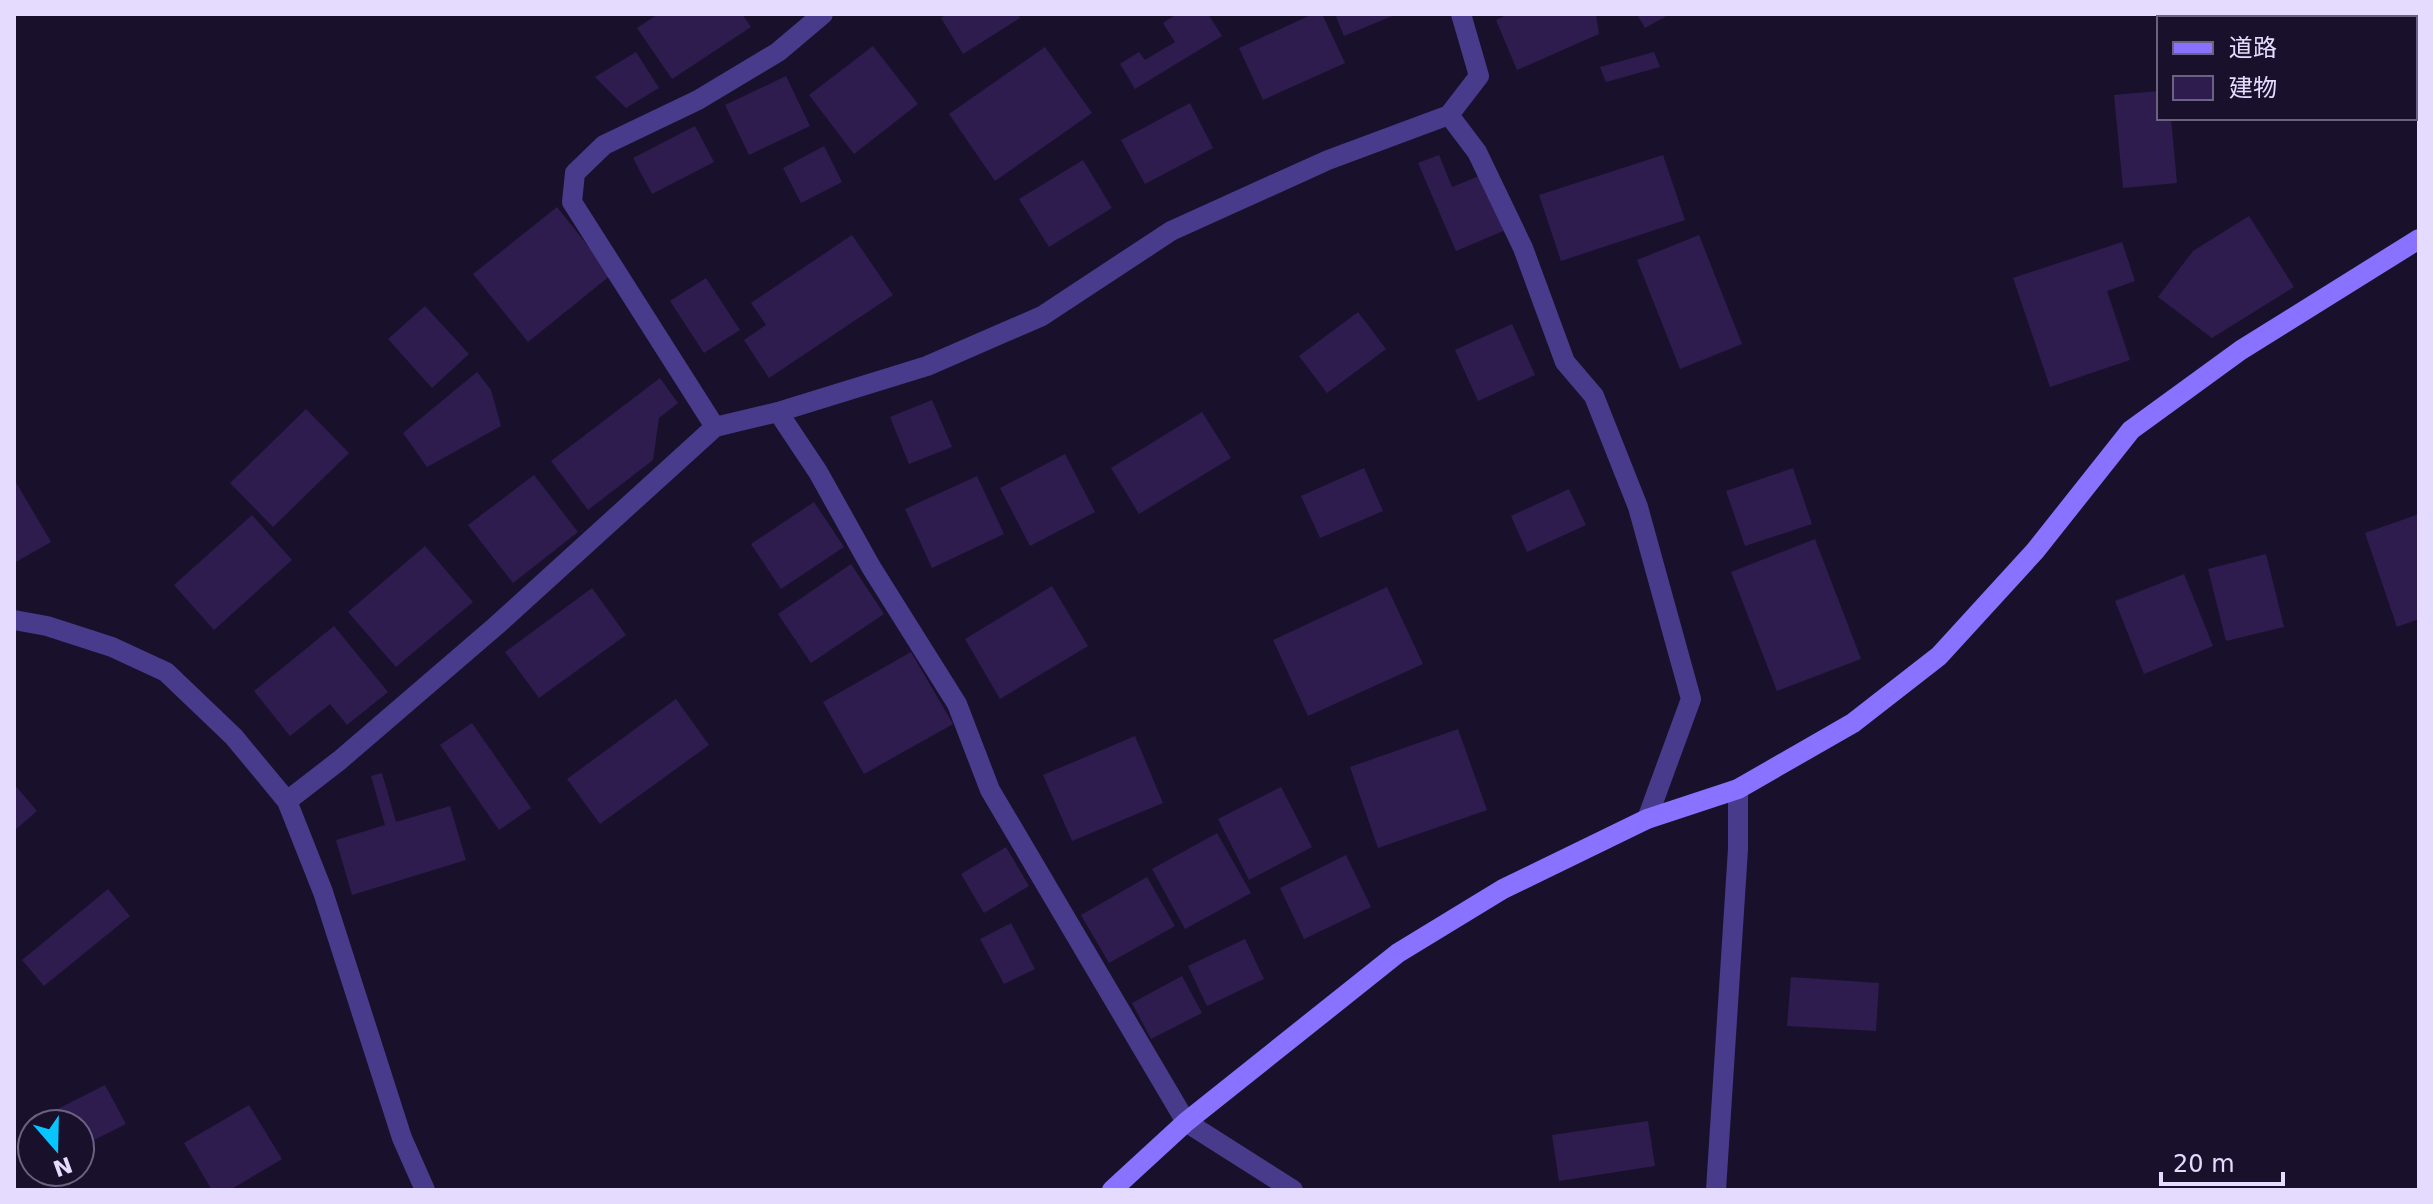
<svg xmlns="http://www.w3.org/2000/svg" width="2433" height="1204" viewBox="0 0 2433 1204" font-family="'DejaVu Sans','Noto Sans JP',sans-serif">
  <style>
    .building { fill: #2d1c4d }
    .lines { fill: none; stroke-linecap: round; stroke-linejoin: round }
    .street { stroke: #493b8b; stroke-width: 20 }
    .secondary { stroke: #8872ff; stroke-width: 20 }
  </style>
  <rect width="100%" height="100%" fill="#19112c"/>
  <!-- building -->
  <path class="building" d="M658 14H742L751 27 672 79 637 28Z
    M947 14H1018L1020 18 963 54 941 18Z
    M1177 14H1208L1222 36 1135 89 1120 64 1139 52 1145 60 1175 42 1163 23Z
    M1313 14H1322L1345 63 1263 100 1239 48Z
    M1335 14H1397L1344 36Z
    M1509 14H1596L1599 34 1517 70 1496 20Z
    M1637 14H1670L1645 28Z
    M873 46 918 104 854 154 809 95Z
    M1045 47 1092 113 995 181 949 114Z
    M636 52 659 88 626 108 595 77Z
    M1654 52 1660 67 1606 82 1600 67Z
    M786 76 810 126 749 155 725 105Z
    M2159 91V118H2171L2177 183 2123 188 2114 95Z
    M1190 103 1213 148 1145 184 1121 140Z
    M695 126 714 162 652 194 633 158Z
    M824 146 842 182 801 203 783 168Z
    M1439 155 1452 187 1484 174 1508 229 1456 251 1418 163Z
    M1663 155 1685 220 1561 261 1539 195Z
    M1083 160 1112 208 1049 247 1019 199Z
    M557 207 611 275 528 342 473 274Z
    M2249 216 2294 287 2212 338 2158 297 2193 251Z
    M852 235 893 295 769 378 744 340 766 325 751 303Z
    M1699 235 1742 344 1680 369 1637 260Z
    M2122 242 2135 281 2107 291 2130 360 2050 387 2013 278Z
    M706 278 740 330 704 353 670 301Z
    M425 306 469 354 432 388 388 339Z
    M1358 312 1386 349 1327 393 1299 356Z
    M1512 324 1535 375 1478 401 1455 350Z
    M477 372 491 390 501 426 427 467 403 433Z
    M660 378 678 403 659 418 653 460 588 510 551 461Z
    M932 400 952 447 909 464 890 417Z
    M306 409 349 453 273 527 230 483Z
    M1202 412 1231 458 1139 514 1111 468Z
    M1065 454 1095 512 1030 546 1000 488Z
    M1364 468 1383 511 1320 538 1301 496Z
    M1793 468 1812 524 1745 546 1726 491Z
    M534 475 578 532 513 583 468 525Z
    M977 476 1004 534 932 568 905 509Z
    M14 479 51 542 14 563Z
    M1569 489 1586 525 1527 552 1511 516Z
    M814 502 844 547 781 589 751 544Z
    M2419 514V619L2397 627 2365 533Z
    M252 515 292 560 214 630 174 585Z
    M1815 539 1861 659 1777 691 1731 572Z
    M425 546 473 602 396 667 348 612Z
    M2266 554 2284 627 2226 641 2208 569Z
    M851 564 884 614 811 663 778 614Z
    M2184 574 2213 646 2144 674 2115 601Z
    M1052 586 1088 646 1000 699 965 639Z
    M1387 587 1423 664 1308 716 1273 640Z
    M592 588 626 635 539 698 505 652Z
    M334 626 388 692 347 725 330 704 290 736 254 691Z
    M911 652 953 724 864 774 823 702Z
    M676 699 709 745 600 824 567 779Z
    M472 723 531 808 499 830 440 745Z
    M1458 729 1487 810 1378 848 1350 767Z
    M1135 736 1163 803 1072 841 1043 775Z
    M382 773 396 822 450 806 466 860 352 895 336 840 385 825 371 776Z
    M14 784 37 811 14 831Z
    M1281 787 1312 847 1249 880 1218 819Z
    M1217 833 1251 893 1185 929 1152 869Z
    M1006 847 1029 886 984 913 961 874Z
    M1346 855 1371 907 1304 939 1280 888Z
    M1147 877 1175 926 1109 963 1081 915Z
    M108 889 130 916 44 986 22 960Z
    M1011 923 1035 969 1004 984 980 939Z
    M1245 939 1264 979 1207 1006 1188 966Z
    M1182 976 1202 1013 1151 1039 1132 1003Z
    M1791 977 1879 983 1876 1031 1787 1026Z
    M105 1085 126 1124 80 1147V1124H32V1137L26 1125Z
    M249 1105 282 1159 230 1190H212L184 1143Z
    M1648 1121 1655 1166 1559 1181 1552 1135Z"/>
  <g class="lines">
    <!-- street -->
    <path class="street" d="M1449 115 1477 152 1523 248 1565 362 1594 396 1638 507 1691 699 1647 819
      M778 412 818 472 871 567 957 704 990 790 1186 1122 1293 1190
      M715 427 572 202 575 173 604 145 698 100 778 52 823 14
      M14 620 47 626 112 647 166 672 234 737 287 801 323 892 402 1138 425 1190
      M287 801 340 760 497 625 715 427 778 412 927 366 1042 316 1171 231 1328 160 1449 115 1479 76 1461 14
      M1716 1190 1738 849V789"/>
    <!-- secondary -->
    <path class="secondary" d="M1112 1190 1186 1122 1398 953 1503 889 1647 819 1738 789 1853 723 1939 656 2035 551 2131 430 2241 350 2419 239"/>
  </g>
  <!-- border -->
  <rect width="2433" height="1204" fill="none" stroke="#e4dbff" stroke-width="32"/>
  <!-- legend -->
  <rect x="2157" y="16" width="260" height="104" fill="#19112c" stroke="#6a6280" stroke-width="2"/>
  <rect x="2173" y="42" width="40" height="12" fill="#8872ff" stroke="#6a6280" stroke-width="2"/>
  <text x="2229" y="56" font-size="24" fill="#e4dbff">道路</text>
  <rect x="2173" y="76" width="40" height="24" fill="#2d1c4d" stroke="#6a6280" stroke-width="2"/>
  <text x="2229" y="96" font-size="24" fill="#e4dbff">建物</text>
  <!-- north arrow -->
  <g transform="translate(56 1148) rotate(160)"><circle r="38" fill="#19112c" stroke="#6a6280" stroke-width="2"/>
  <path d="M0-6L14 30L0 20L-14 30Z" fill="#07c5ff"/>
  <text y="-12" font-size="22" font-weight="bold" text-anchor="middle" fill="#e4dbff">N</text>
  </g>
  <!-- scale -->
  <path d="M2161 1172v12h122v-12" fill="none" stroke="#e4dbff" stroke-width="4"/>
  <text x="2173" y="1172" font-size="24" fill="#e4dbff" stroke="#19112c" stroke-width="6" paint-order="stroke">20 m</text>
</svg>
